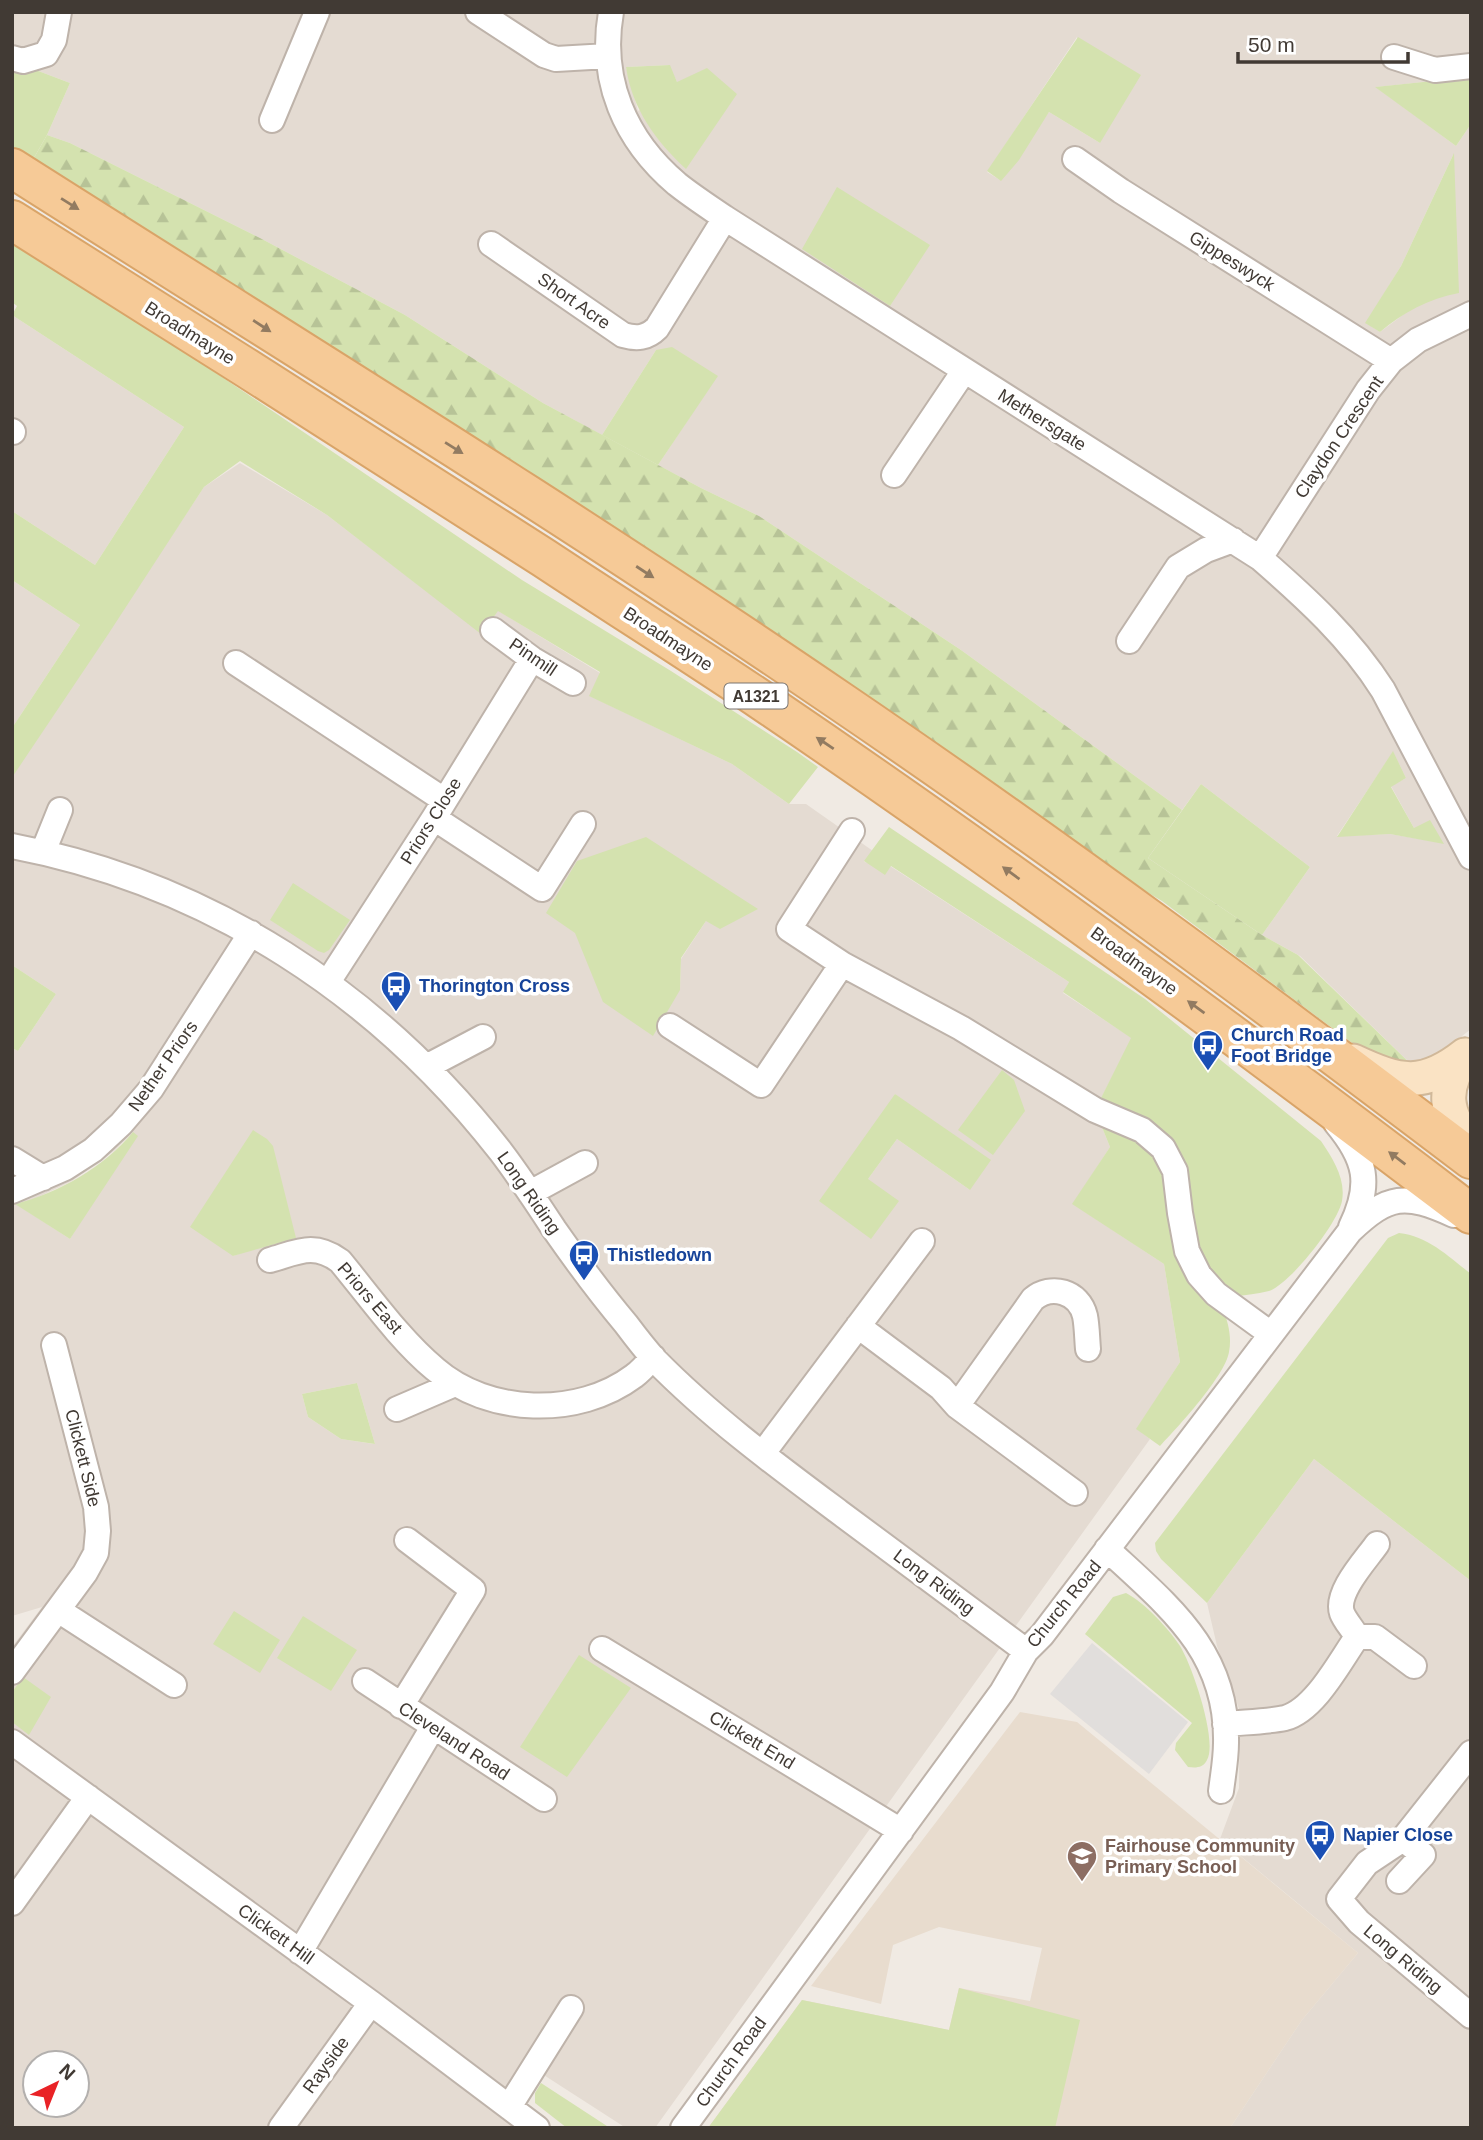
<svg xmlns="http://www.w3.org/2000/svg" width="1483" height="2140" viewBox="0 0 1483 2140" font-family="Arial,sans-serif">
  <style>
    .residential { fill: #e4dbd2; fill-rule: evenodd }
    .education { fill: #e8dcce }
    .green { fill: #d4e2af }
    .forest { fill: url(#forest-firs) }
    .parking { fill: #e1dedc }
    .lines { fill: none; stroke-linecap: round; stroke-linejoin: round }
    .street-casing { stroke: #beb3aa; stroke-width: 28 }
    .secondary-casing { stroke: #d0b899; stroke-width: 37 }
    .primary-casing { stroke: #d9a468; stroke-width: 42 }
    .street { stroke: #fff; stroke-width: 24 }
    .secondary { stroke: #fae3c4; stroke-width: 33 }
    .primary { stroke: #f6ca97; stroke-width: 38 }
    .oneway { fill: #927b61 }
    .labels { text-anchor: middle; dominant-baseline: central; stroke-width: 7; stroke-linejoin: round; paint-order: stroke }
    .shield { fill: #fff; stroke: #7a7571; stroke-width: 2 }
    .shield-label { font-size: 16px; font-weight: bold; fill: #413a34 }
    .street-label { font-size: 18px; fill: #413a34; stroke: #fff }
    .transit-label { font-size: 18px; font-weight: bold; fill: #164399; stroke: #fff; text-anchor: start }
    .education-label { font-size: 18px; font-weight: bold; fill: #785e54; stroke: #fff; text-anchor: start }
  </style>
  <defs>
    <pattern id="forest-firs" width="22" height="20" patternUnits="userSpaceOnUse" patternTransform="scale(1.75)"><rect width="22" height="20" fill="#d4e2af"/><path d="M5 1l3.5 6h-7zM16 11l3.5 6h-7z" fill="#b7c397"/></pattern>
  </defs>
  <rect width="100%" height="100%" fill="#f0eae3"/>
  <!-- residential -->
  <path class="residential" d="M12 12H1471V77L1376 87 1456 146 1471 124V1029L1418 1071 1300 956 1262 935 1310 867 1201 784 1182 810 961 650 759 516 701 488 658 465 717 376 656 350 602 435 543 403 405 315 260 238 70 143 47 135 70 83 12 61ZM1077 37 1100 143 1049 112 1000 180 987 172ZM669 65 677 82 638 111 626 67ZM1453 155 1439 297 1415 306 1380 332 1366 323 1401 266ZM1393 752 1406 778 1391 786 1414 828 1443 843 1390 834 1337 836Z
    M12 315 184 427 95 565 12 511Z
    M240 463 327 515 481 633 497 610 600 673 590 696 732 764 789 804H806L873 851 864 862 890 866 1069 982 1063 993 1132 1038 1095 1110 1110 1147 1073 1204 1164 1264 1180 1362 1137 1429 1150 1439 655 2128H626L536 2070 510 2112 531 2128H12V1722L29 1734 23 1677 12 1692V1647L42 1607 12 1616V1048L18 1051 56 994 12 965V776L204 487ZM757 909 706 921 681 959 680 990 577 935ZM895 1094 970 1190 897 1139 868 1179ZM133 1132 70 1239 16 1204 32 1200 72 1181 114 1151ZM273 1146 247 1251 233 1256ZM357 1383 375 1444H374L341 1439 308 1417 302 1394ZM35 2063H77V2105H35Z
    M12 580 80 625 12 728Z
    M1314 1459 1471 1581V2128H1230L1302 2020 1358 1953 1220 1839 1239 1788 1240 1712 1217 1646 1207 1603Z"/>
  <!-- education -->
  <path class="education" d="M1020 1712 1077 1722 1358 1953 1302 2020 1230 2128H708L802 2000 949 2030 959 1988 1030 2001 1042 1948 939 1927 893 1945 881 2004 811 1986Z"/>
  <!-- green -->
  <path class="green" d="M1078 37 1141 75 1100 143 1049 112 1019 160 1001 181 987 171Z
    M12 61 70 83 47 135 31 163 12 153Z
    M670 65 677 82 707 68 737 94 686 169C656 141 632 109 626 67Z
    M1471 77V124L1456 146 1375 87Z
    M1454 153 1459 293C1428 299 1404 312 1380 332L1365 323 1401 266Z
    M837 187 930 245 890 306 802 249Z
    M12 240 194 358 522 580 671 671 797 752 818 767 789 804 732 764 589 696 600 672 498 611 481 634 327 515 240 461 204 487 109 633 13 776 12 728 80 625 12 580V511L95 565 184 427 12 315 17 306 12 302Z
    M672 347 718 376 658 465 602 435 656 350Z
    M1393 751 1406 778 1391 787 1414 828 1430 820 1444 844 1390 834 1337 837Z
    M1201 784 1310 867 1262 935 1148 858Z
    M889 827 1145 999 1321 1141C1333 1159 1346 1179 1342 1201 1338 1223 1290 1284 1269 1291 1257 1294 1243 1295 1231 1297L1223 1308C1228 1323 1232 1336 1229 1352 1225 1376 1178 1427 1160 1446L1136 1429 1180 1362 1164 1264 1072 1204 1110 1147 1095 1110 1131 1038 1063 992 1069 982 891 866 885 875 864 861Z
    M646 837 758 909 720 929 706 921 681 958 680 990 653 1036 603 1002 575 933 546 913 577 861Z
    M293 883 350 920 329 950 324 953 318 951 270 920Z
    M12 965 56 994 18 1051 12 1048Z
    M1002 1070 1014 1080 1025 1111 993 1155 958 1130Z
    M895 1094 991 1160 970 1190 897 1139 868 1179 899 1201 871 1239 819 1201Z
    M253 1130 267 1139 273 1146 296 1238 233 1256 190 1227Z
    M133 1132 138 1136 70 1239 15 1204C59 1193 104 1167 133 1132Z
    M1399 1233C1428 1236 1449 1257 1471 1274V1581L1314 1459 1207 1603 1161 1559 1156 1551 1155 1543 1388 1238Z
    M357 1383 375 1444 341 1439 308 1417 302 1394Z
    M1126 1593C1144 1602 1169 1629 1180 1646 1192 1665 1218 1741 1207 1760 1203 1768 1196 1768 1188 1767L1175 1750 1176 1743 1192 1723 1085 1634 1113 1597Z
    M234 1611 280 1640 260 1673 213 1644Z
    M303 1616 357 1650 331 1691 277 1658Z
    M579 1655 631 1688 567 1777 520 1747Z
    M23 1677 51 1697 29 1735 12 1722V1692Z
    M959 1988 1080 2020 1055 2128H708L802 2000 949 2030Z
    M541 2083 610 2128H567L535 2103V2093Z"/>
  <!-- forest -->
  <path class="forest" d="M47 135 70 143 260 238 405 315 543 403 701 488 759 516 961 650 1182 810 1148 858 1262 935 1298 955 1418 1071 1371 1057 1162 901 1049 834 31 163Z"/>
  <!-- parking -->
  <path class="parking" d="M1092 1643 1188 1722 1149 1774 1050 1694Z"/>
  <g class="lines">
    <!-- street casing -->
    <g class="street-casing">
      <path id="street" d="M478 12 544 55 556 59 608 56
        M611 12C599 80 625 140 677 184 692 196 709 207 725 218L1260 558C1306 598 1350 638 1383 690L1471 857
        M1394 57 1435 70 1471 66
        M12 58 23 61 46 54 54 40 59 12
        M272 120 317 12
        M1075 159 1121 191 1391 361
        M491 244 623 335C637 339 647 338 657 328L725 218
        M12 431 13 432
        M894 475 964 371
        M1260 558 1368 390 1391 361 1418 340 1471 314
        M493 630 532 659 573 683
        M1129 641 1178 567 1206 550 1233 540
        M236 663 444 800
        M434 818 542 889 583 824
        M852 831 789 929 842 964 961 1028 1095 1110 1142 1130 1163 1148 1175 1171 1180 1213 1187 1251 1199 1275 1216 1294 1271 1334
        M12 846C210 884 378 994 501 1152 520 1177 537 1203 554 1229 577 1262 600 1293 626 1324 635 1336 645 1349 655 1360 711 1417 776 1465 839 1512 901 1558 963 1604 1026 1651
        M43 852 60 810
        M328 982 434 818 532 659
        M670 1026 761 1085 842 964
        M426 1067 483 1037
        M1336 1123C1366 1159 1372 1184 1351 1227
        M12 1159 43 1178
        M12 1191 65 1168 93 1150 121 1124 151 1089 251 933
        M530 1193 585 1163
        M270 1260C298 1252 314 1242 340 1261 369 1296 400 1340 435 1369 488 1415 578 1418 634 1376 641 1371 647 1364 653 1357
        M858 1326 941 1388 957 1406 1075 1493
        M957 1406 1033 1299C1051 1284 1079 1291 1085 1316 1087 1326 1087 1338 1088 1349
        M397 1409 455 1384
        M763 1453 922 1241
        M1107 1549C1168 1606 1228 1651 1226 1743 1226 1759 1223 1775 1221 1791
        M58 1610 174 1685
        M1357 1637H1375L1414 1666
        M602 1649 901 1831
        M12 1672 85 1573 96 1553 98 1531 96 1507 54 1345
        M365 1681 544 1799
        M401 1706 473 1590 407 1540
        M1225 1724C1244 1722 1266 1722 1285 1718 1315 1710 1340 1661 1357 1637 1353 1629 1345 1621 1342 1613 1335 1592 1366 1560 1377 1544
        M12 1742 371 2003 537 2128
        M1471 1753 1403 1839 1367 1863 1339 1899 1359 1922 1471 2016
        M1399 1881 1423 1855 1403 1839
        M12 1903 88 1797
        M300 1952 433 1727
        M509 2107 571 2008
        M281 2128 371 2003
        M683 2128 1002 1692 1026 1651 1042 1635 1350 1231C1389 1194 1405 1193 1454 1215"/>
    </g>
    <!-- secondary casing -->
    <g class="secondary-casing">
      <path id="secondary" d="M1465 1055C1441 1089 1444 1114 1471 1145
        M1353 1061C1400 1083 1423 1088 1465 1055"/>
    </g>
    <!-- primary casing -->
    <g class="primary-casing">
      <path id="primary" d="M12 168C289 344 569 516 840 701 1055 847 1264 1002 1471 1159
        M12 220C190 332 367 444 544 558 618 607 693 654 767 704 1007 867 1240 1038 1471 1214"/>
    </g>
    <!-- street -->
    <use href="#street" class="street"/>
    <!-- secondary -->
    <use href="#secondary" class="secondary"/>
    <!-- primary -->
    <use href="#primary" class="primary"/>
  </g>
  <!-- one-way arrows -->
  <defs><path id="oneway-solid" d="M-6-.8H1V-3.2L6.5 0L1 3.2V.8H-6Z" transform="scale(1.75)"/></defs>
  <g class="oneway">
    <use href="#oneway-solid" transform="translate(70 204) rotate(32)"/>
    <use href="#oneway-solid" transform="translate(262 326) rotate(33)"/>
    <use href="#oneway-solid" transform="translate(454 448) rotate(32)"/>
    <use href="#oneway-solid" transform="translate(645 572) rotate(33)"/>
    <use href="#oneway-solid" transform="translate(825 743) rotate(-146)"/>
    <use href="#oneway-solid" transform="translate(1011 873) rotate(-144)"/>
    <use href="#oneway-solid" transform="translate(1196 1007) rotate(-144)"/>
    <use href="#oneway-solid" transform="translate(1397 1158) rotate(-143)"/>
  </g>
  <!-- icons -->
  <defs>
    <g id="bus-pin" transform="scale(1.575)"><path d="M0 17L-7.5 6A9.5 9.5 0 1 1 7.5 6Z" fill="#1a4fb4" stroke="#fff"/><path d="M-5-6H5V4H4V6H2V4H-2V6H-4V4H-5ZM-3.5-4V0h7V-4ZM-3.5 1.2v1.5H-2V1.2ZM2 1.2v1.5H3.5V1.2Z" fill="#fff"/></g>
    <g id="school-pin" transform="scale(1.575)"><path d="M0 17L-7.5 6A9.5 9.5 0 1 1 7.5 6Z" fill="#8d6e63" stroke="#fff"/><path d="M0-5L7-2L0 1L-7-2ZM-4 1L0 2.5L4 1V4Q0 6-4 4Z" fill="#fff"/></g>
  </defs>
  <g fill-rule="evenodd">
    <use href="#bus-pin" x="396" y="986"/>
    <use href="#bus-pin" x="1208" y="1045"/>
    <use href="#bus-pin" x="584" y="1255"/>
    <use href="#bus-pin" x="1320" y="1835"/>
    <use href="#school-pin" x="1082" y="1856"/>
  </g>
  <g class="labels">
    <!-- shield labels -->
    <rect class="shield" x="724.5" y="683.5" width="63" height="25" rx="5"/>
    <g class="shield-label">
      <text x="756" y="696">A1321</text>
    </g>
    <!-- street labels -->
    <g class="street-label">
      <text transform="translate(1232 261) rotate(32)">Gippeswyck</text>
      <text transform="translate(574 301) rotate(35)">Short Acre</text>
      <text transform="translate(190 333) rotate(32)">Broadmayne</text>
      <text transform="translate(1042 420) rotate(32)">Methersgate</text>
      <text transform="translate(1339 437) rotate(-56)">Claydon Crescent</text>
      <text transform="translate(668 639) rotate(33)">Broadmayne</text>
      <text transform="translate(533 657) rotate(34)">Pinmill</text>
      <text transform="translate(431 821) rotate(-58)">Priors Close</text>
      <text transform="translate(1134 961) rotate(36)">Broadmayne</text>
      <text transform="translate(163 1066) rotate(-55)">Nether Priors</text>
      <text transform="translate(529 1193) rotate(55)">Long Riding</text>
      <text transform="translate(370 1298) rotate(49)">Priors East</text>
      <text transform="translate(83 1458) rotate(76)">Clickett Side</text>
      <text transform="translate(934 1582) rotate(37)">Long Riding</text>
      <text transform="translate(1064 1604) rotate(-51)">Church Road</text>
      <text transform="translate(752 1740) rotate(31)">Clickett End</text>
      <text transform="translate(454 1741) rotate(33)">Cleveland Road</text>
      <text transform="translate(276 1934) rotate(36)">Clickett Hill</text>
      <text transform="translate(1403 1959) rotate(40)">Long Riding</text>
      <text transform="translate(731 2062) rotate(-54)">Church Road</text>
      <text transform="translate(326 2065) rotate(-54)">Rayside</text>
    </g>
    <!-- transit labels -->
    <g class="transit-label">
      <text x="419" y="986">Thorington Cross</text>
      <text x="1231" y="1035">Church Road<tspan x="1231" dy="21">Foot Bridge</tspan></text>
      <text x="607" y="1255">Thistledown</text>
      <text x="1343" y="1835">Napier Close</text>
    </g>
    <!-- education labels -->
    <g class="education-label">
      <text x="1105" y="1846">Fairhouse Community<tspan x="1105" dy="21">Primary School</tspan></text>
    </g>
  </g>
  <!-- border -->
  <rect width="1483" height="2140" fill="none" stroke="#413a34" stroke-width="28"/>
  <!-- north arrow -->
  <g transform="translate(56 2084) rotate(43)"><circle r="33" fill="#ffffff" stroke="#b3b0ae" stroke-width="2"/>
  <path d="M0-5L12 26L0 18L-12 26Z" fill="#e92226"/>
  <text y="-10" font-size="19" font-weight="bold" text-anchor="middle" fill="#413a34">N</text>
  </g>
  <!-- scale -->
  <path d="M1238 52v10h170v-10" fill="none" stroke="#413a34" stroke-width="3.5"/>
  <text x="1248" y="52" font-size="21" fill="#413a34" stroke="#ffffff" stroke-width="5" paint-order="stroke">50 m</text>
</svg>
